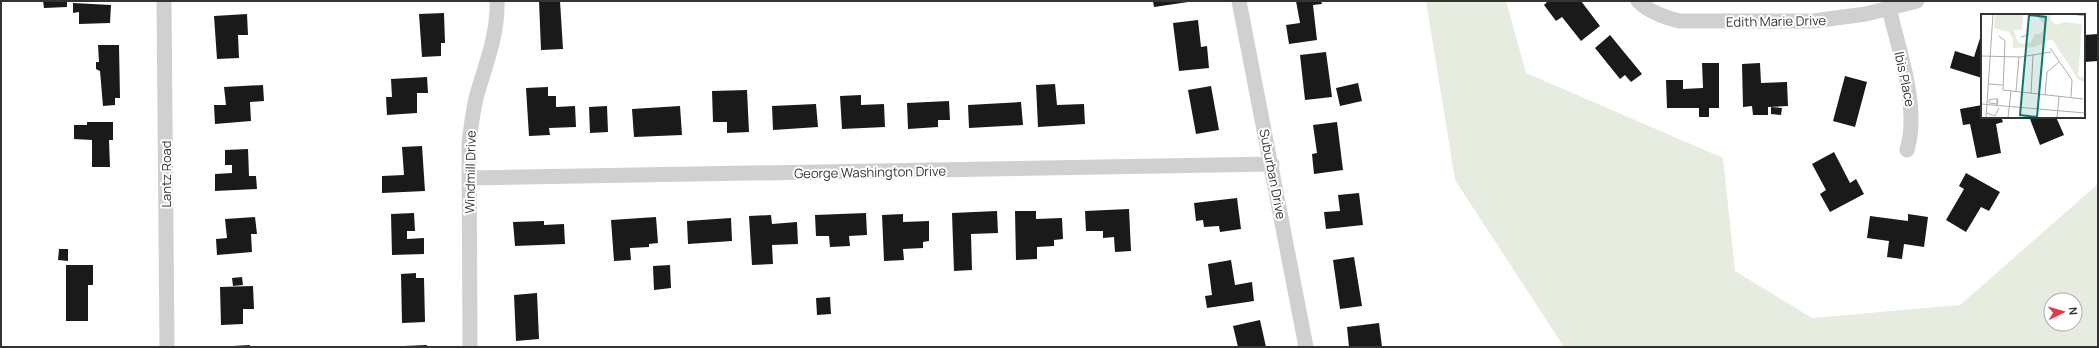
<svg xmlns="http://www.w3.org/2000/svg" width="2099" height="348" viewBox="0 0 2099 348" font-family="Manrope,sans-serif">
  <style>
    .green { fill: #e6ecdf; fill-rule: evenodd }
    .building { fill: #1a1a1a }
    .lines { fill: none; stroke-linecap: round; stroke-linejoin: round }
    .minor { stroke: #d0d0d0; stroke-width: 15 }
    .labels { text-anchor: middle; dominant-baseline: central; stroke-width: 4; stroke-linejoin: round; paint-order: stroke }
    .street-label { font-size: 13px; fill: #333; stroke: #fff }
    .inset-road { fill: none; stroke: #adadad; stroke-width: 1 }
    .view { fill: #0f766e; fill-opacity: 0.15; stroke: #0f766e; stroke-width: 2 }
    .inset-edge { fill: none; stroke: #333; stroke-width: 2 }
  </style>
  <rect width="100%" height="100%" fill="#fff"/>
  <!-- green -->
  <path class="green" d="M1426 1H1506L1526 73 1723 158 1735 271 1812 318 1960 305 2098 184V347H1564L1455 180ZM2051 300H2075V324H2051Z"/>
  <!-- building -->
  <path class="building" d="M43 1H67V7L44 8Z
    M539 1H560L563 49 541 50Z
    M1153 1H1188V2L1154 7Z
    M1296 1H1321L1322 4 1313 5 1317 40 1289 44 1286 25 1300 23Z
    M1548 1H1581L1600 26 1581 41 1562 17 1556 21 1544 5Z
    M73 3 111 5 110 23 79 24V12L73 13Z
    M444 13 445 43H441V56L422 57 419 14Z
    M247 14 248 35H238L239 58 217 59 214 16Z
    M1198 20 1201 47 1207 46 1209 68 1179 71 1173 23Z
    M1982 32V78L1950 68 1955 51 1974 57Z
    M2098 34V61L2084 62V35Z
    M1610 35 1642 74 1631 82 1625 75 1620 79 1595 48Z
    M98 45H119L120 98H115V105L103 106 100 71 96 69V62H99Z
    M1326 52 1332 97 1305 100 1300 55Z
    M1702 63H1719V108H1709V117H1699V108H1667L1666 80H1683V89L1703 88Z
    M1760 63 1761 83 1787 82 1788 106 1768 107V115H1753L1752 106 1743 107 1742 64Z
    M1845 76 1867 82 1855 127 1833 121Z
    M427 77 428 93H417V113L387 115 386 97H392L391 79Z
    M1358 83 1362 101 1340 106 1336 88Z
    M1055 84 1057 105 1084 104 1085 124 1038 127 1036 85Z
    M263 85 264 101 250 102 251 121 215 124 214 105H226L224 87Z
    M1211 86 1219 130 1196 134 1188 90Z
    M548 87V96H556V107L575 106 576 127 549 128 550 135 529 136 526 88Z
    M747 90 749 132 727 133V122H713L712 91Z
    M861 95V105L884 104 885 127 842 129 840 96Z
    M949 101 950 120H938V127L908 129 907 103Z
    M1021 102 1023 125 969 128 968 105Z
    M816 104 818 127 773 130 772 106Z
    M1982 105V117H2001L2003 122 1996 124 2001 153 1977 158 1970 124 1963 125 1960 109Z
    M607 106 608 132 590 133 589 107Z
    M680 106 682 135 634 137 632 109Z
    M1771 107 1782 108 1781 115 1771 114Z
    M2034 117H2056L2064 135 2040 145 2030 119Z
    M87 122H113V140H109L110 167H92V140L74 139V125H87Z
    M1337 122 1343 170 1314 174 1312 154 1317 153 1313 125Z
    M422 146 425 191 382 193V176L404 175 402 147Z
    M248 149 249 176H256L257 189 215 191V174L232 173V165H225V150Z
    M1834 152 1850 183 1856 179 1864 194 1830 212 1820 194 1826 190 1812 164Z
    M1966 173 2000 192 1989 211 1981 207 1966 232 1946 220 1964 189 1959 186Z
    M1359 193 1363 225 1326 229 1324 212 1340 211 1338 195Z
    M1237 198 1241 229 1220 232 1219 226 1204 227 1203 220 1196 221 1194 203Z
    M1129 209 1131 251 1115 252 1114 237 1103 238V231H1086L1085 211Z
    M997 211 998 233 971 234 972 270 954 271 952 213Z
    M1015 211H1036V219L1062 218 1063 239 1054 240V246L1037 247V259L1016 260Z
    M414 213 415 231H407V239L424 238V254L392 255 391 214Z
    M866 213 867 235 849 236 850 246 830 247 829 236H816L815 215Z
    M903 214V222L929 221V241L923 242V248L903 249 904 260 884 261 882 215Z
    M1908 214 1928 217 1924 247 1904 244 1902 259 1887 257 1889 241 1867 238 1870 216 1908 221Z
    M771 215 772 224 797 222 798 244 772 245 773 264 752 265 749 216Z
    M255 217 257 234H251L252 252 217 255 216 239 227 238 225 219Z
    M656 217 658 243 649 244V247L630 248 631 260 614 261 611 220Z
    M731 218 732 241 688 244 687 221Z
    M544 221V225L564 224 565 244 515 246 513 222Z
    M59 249H68V261L58 260Z
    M1354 257 1362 306 1340 309 1333 260Z
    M1231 260 1235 285 1252 282 1254 301 1207 308 1205 296 1212 295 1208 264Z
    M66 265H93V285H88V321H66Z
    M670 265 671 288 654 290 653 266Z
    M416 273V278H424L425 322 402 323 401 274Z
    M242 277 243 285 233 286 232 278Z
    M253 286 254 309H243V324L221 325 220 287Z
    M537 293 539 339 516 341 514 295Z
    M830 297 831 314 817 315 816 298Z
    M1260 320 1266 347H1238L1233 326Z
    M1379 323 1382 347H1349L1347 327Z
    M250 345V347H233V346Z
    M427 345V347H404V346Z"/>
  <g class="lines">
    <!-- minor -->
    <path class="minor" d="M164 1 167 347
      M1239 1 1306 347
      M1638 1C1649 12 1664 17 1679 21H1813L1866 14 1917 1
      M1889 8C1899 52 1920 107 1907 150
      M469 178 1272 164
      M470 347 469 143C471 126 473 108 478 91 487 61 498 33 497 1"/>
  </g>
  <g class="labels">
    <!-- street labels -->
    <g class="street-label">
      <text transform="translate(1776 21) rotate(-1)">Edith Marie Drive</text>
      <text transform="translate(1905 79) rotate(78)">Ibis Place</text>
      <text transform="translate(470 172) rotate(-89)">Windmill Drive</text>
      <text transform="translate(870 172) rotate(-1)">George Washington Drive</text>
      <text transform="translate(166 174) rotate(-90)">Lantz Road</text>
      <text transform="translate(1273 174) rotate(79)">Suburban Drive</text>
    </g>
  </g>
  <!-- overview -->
  <g transform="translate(1981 14)">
    <rect width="104" height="104" fill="#fff"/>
    <path d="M14 0H42L41 16H33L36 27 41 30 49 29 54 20H59L62 16V9L54 0H70V6L75 11 83 8 101 10 97 62 104 64V69L97 65 71 25 54 33 32 34V25L28 18 13 14Z" fill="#e6ecdf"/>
    <path class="inset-road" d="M91 0 104 2M18 22 24 27 22 76 102 85M40 23 47 21 48 0M69 34 91 66 90 83M0 42 39 43 70 38M8 70 21 71M35 77 38 43M50 80 52 41M64 81 66 58 78 48M16 85V90L8 89V86L13 85H17L16 92M0 90 104 99M6 99 14 102 18 94M5 104 12 0M27 104 30 77M76 104 78 82"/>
    <path class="view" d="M48 1 65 3 56 103 39 101Z"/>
    <rect width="104" height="104" class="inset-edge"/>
  </g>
  <!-- border -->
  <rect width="2099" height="348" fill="none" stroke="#333333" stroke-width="4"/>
  <!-- north arrow -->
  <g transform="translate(2063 312) rotate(85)"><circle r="19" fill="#ffffff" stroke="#adadad"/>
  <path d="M0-3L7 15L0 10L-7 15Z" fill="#e63946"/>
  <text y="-6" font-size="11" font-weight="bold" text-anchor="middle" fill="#333333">N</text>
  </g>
</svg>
